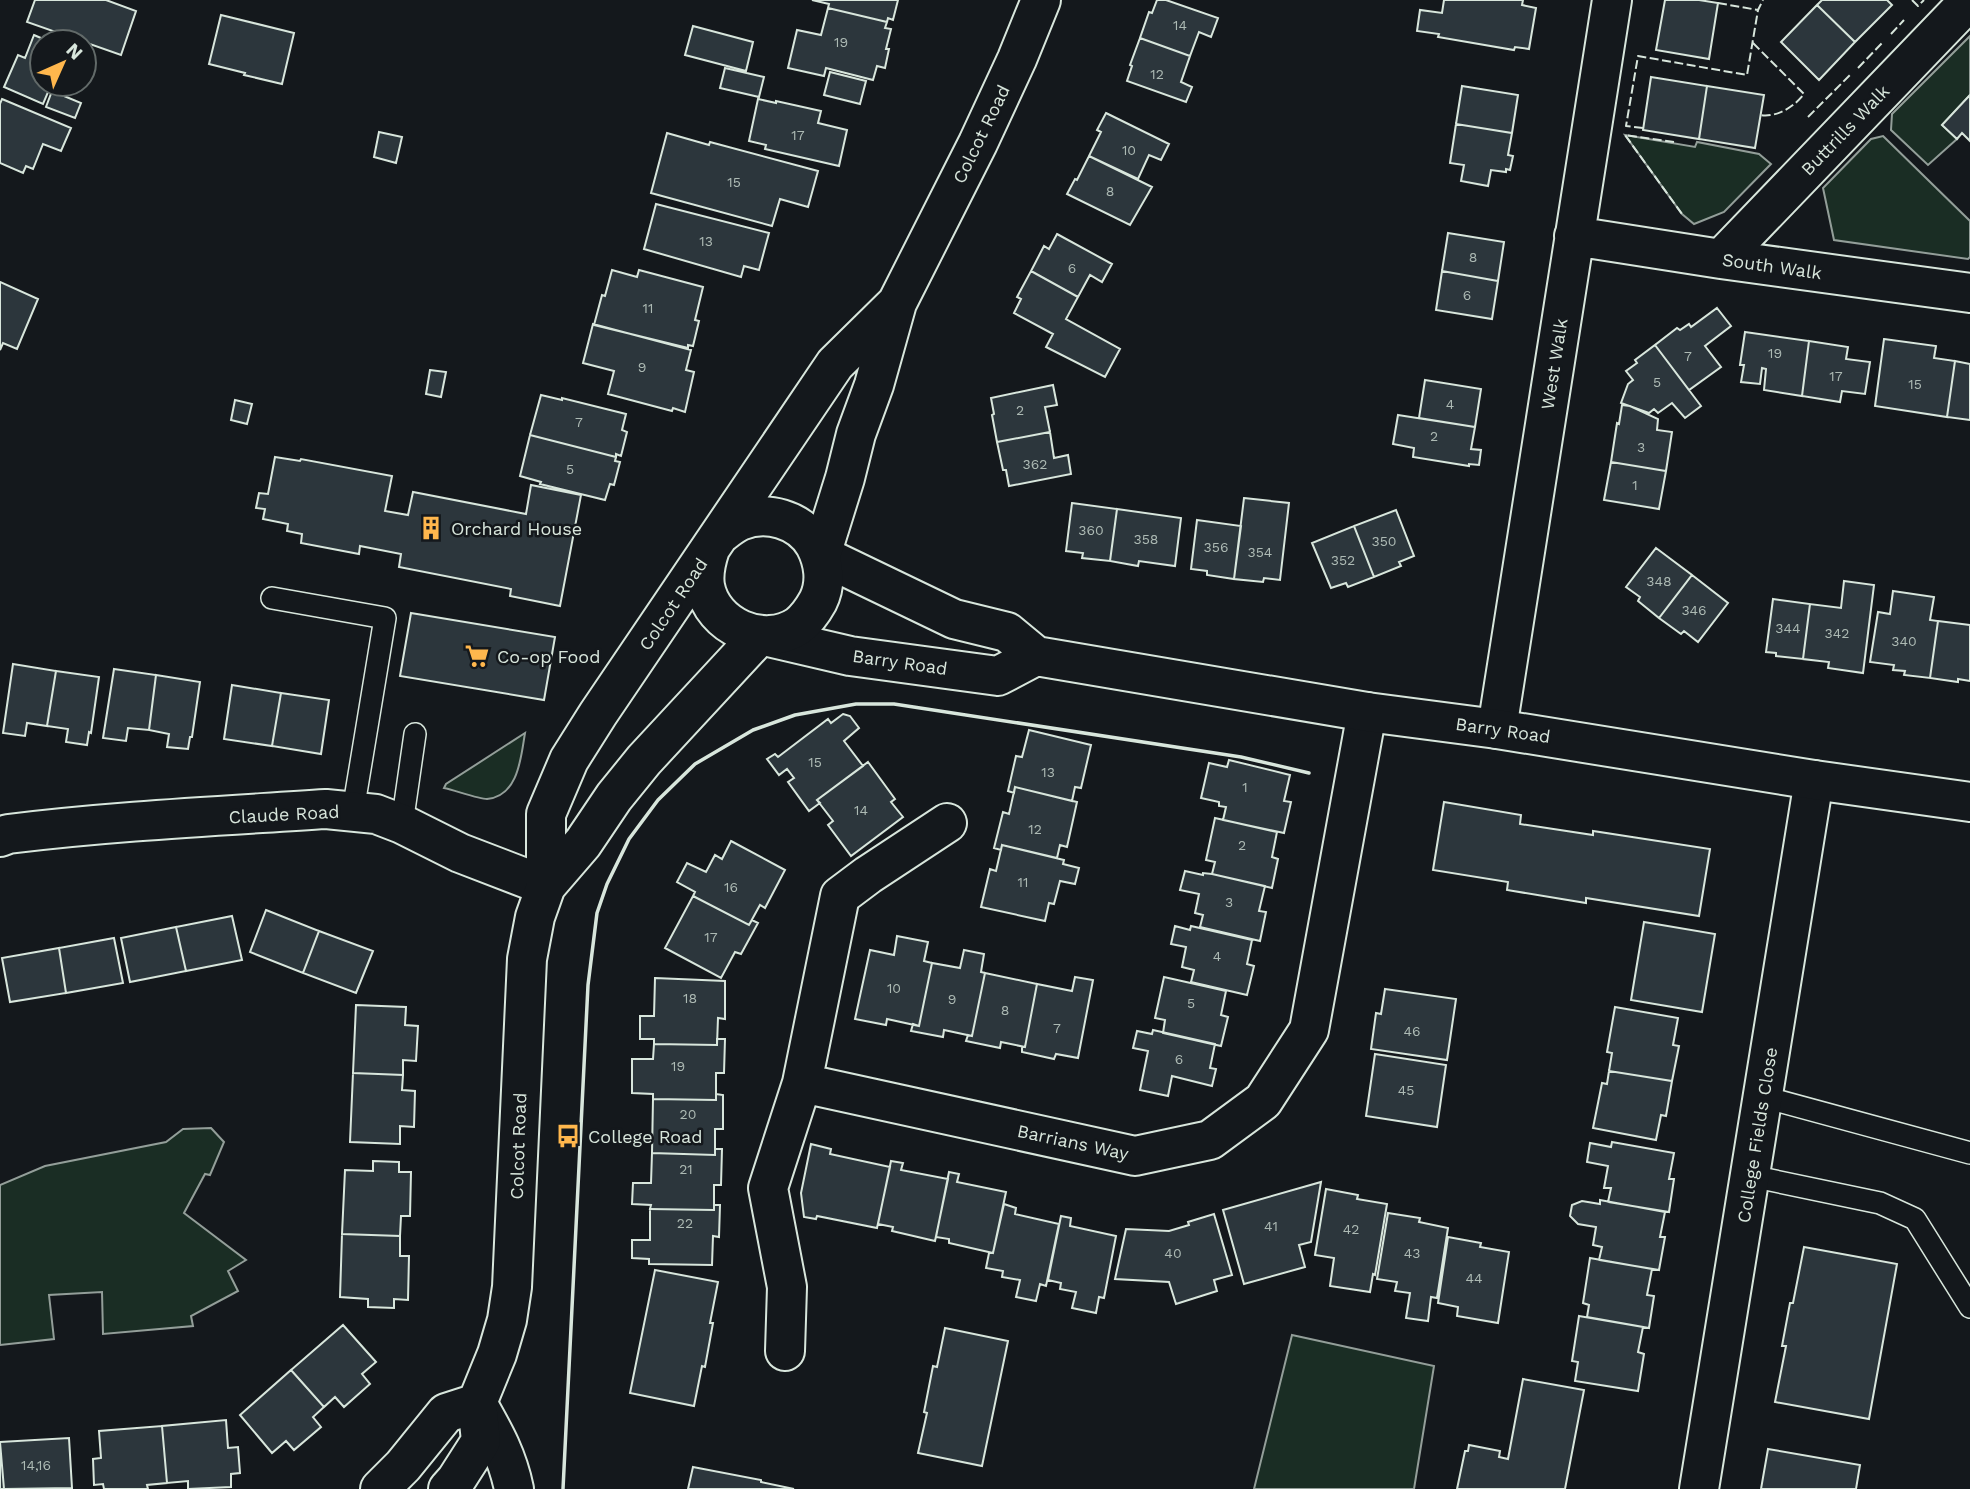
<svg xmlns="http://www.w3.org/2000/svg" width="1970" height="1489" viewBox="0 0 1970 1489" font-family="'Work Sans',sans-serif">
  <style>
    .green { fill: #1a2d24; stroke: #939e99; stroke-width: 2 }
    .building { fill: #2c363c; stroke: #d8e6dc; stroke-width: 2 }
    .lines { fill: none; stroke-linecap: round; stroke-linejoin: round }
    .lane-casing { stroke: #d8e6dc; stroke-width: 24 }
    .street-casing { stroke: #d8e6dc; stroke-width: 42 }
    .secondary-casing { stroke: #d8e6dc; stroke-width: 42 }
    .primary-casing { stroke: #d8e6dc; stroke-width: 42 }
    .lane { stroke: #14181c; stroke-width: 21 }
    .street { stroke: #14181c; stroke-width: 38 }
    .secondary { stroke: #14181c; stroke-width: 38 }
    .primary { stroke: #14181c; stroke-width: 38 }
    .fence { stroke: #d8e6dc; stroke-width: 2; stroke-dasharray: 9 3.5; stroke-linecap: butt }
    .wall { stroke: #d8e6dc; stroke-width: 3.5 }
    .labels { text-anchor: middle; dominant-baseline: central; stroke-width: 5; stroke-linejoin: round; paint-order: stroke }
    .number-label { font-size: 14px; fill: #adbab4 }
    .street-label { font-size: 18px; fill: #d8e6dc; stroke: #14181c }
    .poi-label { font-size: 18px; fill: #d8e6dc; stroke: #14181c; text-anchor: start }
  </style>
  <rect width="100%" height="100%" fill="#14181c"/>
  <!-- green -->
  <path class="green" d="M1970 36V95L1942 125 1957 139 1928 165 1891 130 1892 114Z
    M1625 135 1695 147 1697 142 1759 154 1771 164 1724 212 1694 224 1682 214Z
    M1883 136 1970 221V257L1968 259 1834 240 1823 188 1871 139Z
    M525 733C521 756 519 796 487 799 479 799 454 790 444 788L446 784Z
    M211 1128 224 1142 210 1175 205 1174 184 1213 246 1260 228 1271 238 1291 191 1316 193 1326 103 1334 102 1292 49 1295 54 1339 0 1345V1185L45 1166 166 1142 183 1129Z
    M1292 1335 1434 1366 1414 1489H1254Z"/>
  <!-- building -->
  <path class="building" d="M35 0H106L136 11 121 55 27 22Z
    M812 0H898L893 20 888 18 887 22 828 8 829 4Z
    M1157 0H1166L1218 18 1211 37 1199 32 1190 56 1140 38 1149 12 1152 13Z
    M1444 0H1523L1522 5 1536 8 1529 49 1515 47 1514 50 1438 37 1439 34 1417 31 1420 10 1442 13Z
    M1665 0H1699L1718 3 1709 59 1656 50Z
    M1822 0H1887L1892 5 1855 42 1817 5Z
    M1817 5 1855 42 1819 80 1781 42Z
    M828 8 887 22 885 28 891 29 886 49H889L885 68 877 66 873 80 826 68 824 76 788 68 797 30 821 35Z
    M221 15 294 33 282 84 244 75 245 73 209 64Z
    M693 26 753 42 746 71 685 55Z
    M34 35 50 42H42V84H75L71 94 51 85 43 104 4 87 18 55 25 58Z
    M1140 38 1190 56 1181 82 1192 87 1186 102 1127 81 1132 66 1130 65Z
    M725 68 764 77 759 97 720 88Z
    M830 72 866 81 860 104 824 95Z
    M1651 77 1707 86 1699 139 1643 130Z
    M1462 86 1518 95 1512 133 1456 124Z
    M1707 86 1764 95 1755 148 1699 139Z
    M52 91 81 103 75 118 46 107Z
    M1970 95V141L1962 133 1957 139 1942 125Z
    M2 99 71 128 61 151 43 144 33 169 26 166 23 173 0 163V104Z
    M758 99 776 103V101L821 111 818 123 847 130 839 166 765 149 766 145 749 141Z
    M1106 113 1169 144 1161 160 1149 155 1138 179 1089 156 1101 132 1097 130Z
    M1456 124 1512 133 1508 155 1513 156 1510 170 1506 169V172L1491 170 1488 186 1461 181 1464 165 1450 163Z
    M379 132 402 137 396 163 374 157Z
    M667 133 709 145 710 142 818 171 808 207 780 199 772 226 651 193Z
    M1089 156 1152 187 1130 225 1067 194 1075 179 1077 180Z
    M656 204 769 233 759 270 744 266 741 277 644 249Z
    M1448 233 1504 242 1498 281 1442 271Z
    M1057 234 1112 264 1102 282 1090 275 1078 297 1031 271 1044 246 1049 249Z
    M612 270 637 277 639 270 703 287 695 320 699 321 693 346 688 345V348L594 325 602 295 605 296Z
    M1031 271 1078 297 1066 319 1120 349 1105 377 1046 347 1053 334 1014 313 1021 299 1017 297Z
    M1442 271 1498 281 1492 319 1436 310Z
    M0 282 38 299 17 349 3 343 0 350Z
    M1717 308 1731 326 1705 346 1721 367 1689 390 1655 345 1677 328 1680 330 1689 324 1691 327Z
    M593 324 691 350 686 370 694 372 685 412 673 408 672 411 608 394 614 371 583 363Z
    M1745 332 1809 341 1802 396 1764 390 1766 369 1762 368 1760 384 1741 382 1744 365H1740Z
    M1884 339 1936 346 1934 358 1955 361 1947 417 1875 406Z
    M1809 341 1848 347 1846 359 1870 362 1865 394 1842 391 1840 402 1802 396Z
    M1655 345 1701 406 1685 418 1672 403 1658 413 1654 409 1649 413 1621 403 1628 384 1633 380 1626 371 1637 363 1635 360Z
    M1955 361 1970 364V420L1947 417Z
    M430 370 446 372 441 397 426 394Z
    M1425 380 1481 389 1475 427 1419 418Z
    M1053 385 1057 405 1045 407 1050 432 997 442 992 415 994 414 991 398Z
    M541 395 562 400V398L626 414 622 430 627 432 621 456 616 454V457L530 435Z
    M235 400 252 404 247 424 231 420Z
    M1622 405 1630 406 1658 419 1657 430 1672 432 1666 471 1611 462 1617 423 1619 424Z
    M1398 415 1475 427 1471 449 1481 450 1479 465 1469 464V466L1413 457 1414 448 1393 444Z
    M1050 432 1054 458 1068 455 1071 474 1009 486 1006 470H1003L997 442Z
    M530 435 616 457 615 461 620 462 614 485 610 484 605 500 540 484 541 482 520 476Z
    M275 457 300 461 301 459 392 476 385 511 408 515 413 492 526 514 531 485 581 495 560 606 510 596 511 589 399 567 401 554 360 546 359 554 301 543 302 534 287 531 288 524 263 519 265 509 256 508 259 493 268 494Z
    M1611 462 1666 471 1659 509 1604 500Z
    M1244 498 1289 503 1280 580 1264 578 1263 582 1234 579Z
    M1072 503 1117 509 1110 561 1082 558 1083 553 1066 551Z
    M1117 509 1181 518 1175 566 1139 561 1138 566 1110 561Z
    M1396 510 1414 556 1399 562 1401 566 1374 577 1354 526Z
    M1197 520 1241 526 1234 579 1207 575V571L1191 569Z
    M1354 526 1374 577 1348 587 1346 583 1331 588 1312 543Z
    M1656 548 1692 575 1659 618 1638 601 1640 597 1626 587Z
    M1692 575 1728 603 1698 642 1684 631 1681 634 1659 618Z
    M1844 581 1874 585 1863 673 1828 668 1829 662 1803 659 1810 604 1841 608Z
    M1893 591 1934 597 1930 620 1938 621 1930 678 1904 675 1905 671 1893 670 1894 665 1870 662 1878 612 1890 614Z
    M1773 599 1810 604 1803 659 1776 656V653L1766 652Z
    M411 613 555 637 544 700 400 676Z
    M1938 621 1970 625V681L1958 679V682L1930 678Z
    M13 664 56 671 47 726 27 723 25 736 3 733Z
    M114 669 156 675 149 730 128 728 126 741 103 738Z
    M56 671 99 677 91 733 89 732 87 745 66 742 68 729 47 726Z
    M156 675 200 682 192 737H190L188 749 167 747 169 734 149 730Z
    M232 685 281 693 272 746 224 739Z
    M281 693 329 700 321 754 272 746Z
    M843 714 850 716 859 728 844 741 863 766 817 800 820 803 809 811 788 782 794 778 787 769 779 775 767 759 775 754 778 757 828 719 831 723Z
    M1029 730 1091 745 1081 788 1075 787 1072 801 1015 787 1014 793 1008 791 1016 756 1022 757Z
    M1229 760 1290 775 1284 801 1291 802 1284 833 1223 820 1226 807 1219 806V802L1201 798 1209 763 1227 767Z
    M868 762 895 799 891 802 903 817 851 856 828 825 833 821 817 800Z
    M1015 787 1077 802 1067 847 1060 845 1057 858 1002 845 1001 850 994 848 1003 812 1009 814Z
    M1444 802 1521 815 1520 824 1593 835V831L1710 849 1699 916 1586 898V903L1507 890 1508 882 1433 870Z
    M1215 818 1277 832 1272 857 1278 859 1272 888 1212 874 1215 862 1206 860Z
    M731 841 785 870 765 908 760 905 749 925 693 896 695 892 677 882 687 863 706 872 715 855 722 859Z
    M1002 845 1064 860 1063 864 1079 868 1075 884 1060 881 1054 904 1049 903 1045 921 981 907 990 869 996 871Z
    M1185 871 1203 875V873L1212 874 1265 886 1259 911 1266 912 1260 941 1200 927 1203 915 1195 913 1199 894 1180 890Z
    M693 896 749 925 752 920 758 923 741 954 735 952 721 978 665 948Z
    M266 910 319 931 303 973 250 952Z
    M232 916 242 960 186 971 176 927Z
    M1644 922 1715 934 1702 1012 1631 1000Z
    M1175 926 1190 930 1191 926 1252 940 1247 964 1254 966 1247 995 1191 982 1194 970 1182 967 1186 947 1171 944Z
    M176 927 186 971 130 982 121 938Z
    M319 931 373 951 356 993 303 973Z
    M897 936 928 942 924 961 932 963 919 1026 887 1019 886 1025 855 1019 870 950 894 955Z
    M114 938 123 983 66 993 59 948Z
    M59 948 66 993 10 1002 2 958Z
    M964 950 984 954 981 972 985 973 972 1036 944 1030 943 1037 911 1031 913 1024 919 1026 932 963 960 968Z
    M985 973 1037 984 1025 1047 1001 1042 1000 1048 966 1041 968 1035 972 1036Z
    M1075 977 1093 980 1078 1058 1056 1054 1054 1059 1022 1052V1047H1025L1037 984 1072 991Z
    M1164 977 1226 991 1221 1015 1228 1017 1221 1046 1163 1033 1165 1020 1155 1018Z
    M655 978 725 981V1019L718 1018 717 1045 654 1044V1039H640V1016H654Z
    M1385 989 1456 999 1447 1060 1371 1049 1376 1013 1381 1014Z
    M356 1005 406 1007 405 1025 418 1026 416 1061 403 1060V1075L353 1073Z
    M1615 1007 1678 1018 1673 1045 1679 1046 1672 1081 1609 1071 1612 1053 1607 1052Z
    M1153 1030 1215 1044 1210 1068 1216 1069 1212 1086 1172 1076 1168 1096 1140 1090 1148 1051 1133 1048 1137 1031 1152 1034Z
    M717 1039H725L724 1073H716V1100L653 1099V1094L632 1093V1059H653L654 1044 717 1045Z
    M1375 1054 1446 1065 1437 1127 1366 1116Z
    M1609 1071 1672 1081 1666 1116 1661 1115 1656 1140 1593 1128 1602 1083 1607 1084Z
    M353 1073 403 1075 402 1090 415 1091 414 1127 400 1126V1144L350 1142Z
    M716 1094 723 1095V1129H715V1155L652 1153 653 1099 716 1100Z
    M1612 1142 1674 1153 1669 1179H1674L1669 1212 1608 1202 1611 1188H1604L1608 1166 1587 1162 1590 1143 1611 1147Z
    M811 1144 831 1149 830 1154 890 1167 877 1228 817 1216 816 1219 804 1217 801 1193Z
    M715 1149H722L721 1185H714V1210L650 1209 651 1205 632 1204 633 1183H651L652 1153 715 1155Z
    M373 1161 399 1162V1172H411L410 1216H401L400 1236 342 1234 345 1170 373 1171Z
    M891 1161 903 1163 901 1170 948 1179 935 1241 892 1231 893 1227 878 1224Z
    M949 1172 959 1174 957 1182 1006 1192 993 1253 949 1243V1239L936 1237Z
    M1321 1182 1311 1242 1299 1245 1305 1267 1244 1284 1223 1210Z
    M1326 1189 1358 1195 1357 1199 1387 1204 1375 1275 1373 1274 1370 1292 1330 1286 1334 1258 1315 1255Z
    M1600 1200 1665 1212 1660 1237H1665L1659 1270 1599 1260 1602 1247 1593 1245 1596 1227 1578 1224 1570 1216 1572 1205 1582 1201 1600 1204Z
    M1004 1204 1016 1208 1015 1214 1059 1224 1046 1286 1040 1284 1036 1301 1016 1297 1020 1280 1002 1277 1003 1271 986 1268 989 1253H993Z
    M714 1205H720L719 1237 713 1236 712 1265 649 1264V1259L632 1258V1240H650V1209L714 1210Z
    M1388 1213 1420 1218 1419 1222 1448 1228 1437 1298 1431 1297 1428 1321 1406 1318 1410 1293 1395 1291 1397 1282 1377 1279Z
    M1214 1214 1232 1275 1214 1280 1217 1291 1176 1304 1169 1282 1115 1279 1126 1229 1169 1231 1189 1225 1188 1222Z
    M1061 1216 1071 1218 1070 1226 1116 1236 1104 1298 1099 1297 1096 1313 1072 1308 1076 1292 1060 1289 1061 1283 1048 1280Z
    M342 1234 400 1236V1256H409L408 1300 394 1299V1308L368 1307V1299L340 1297Z
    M1448 1237 1481 1243 1480 1247 1509 1252 1498 1323 1457 1316 1458 1307 1438 1303Z
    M1804 1247 1897 1264 1869 1419 1775 1402 1786 1346H1782L1790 1303H1793Z
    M1590 1258 1652 1269 1647 1295 1654 1296 1649 1328 1587 1317 1589 1305 1583 1303Z
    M655 1270 718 1282 710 1323H713L705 1367 702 1366 694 1406 630 1393Z
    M1579 1316 1643 1327 1638 1352 1644 1354 1638 1391 1575 1381 1578 1362 1572 1361Z
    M343 1325 376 1362 362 1374 370 1384 344 1407 335 1397 324 1407 291 1370Z
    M945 1328 1008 1341 982 1466 918 1453 927 1413 924 1412 933 1366 937 1367Z
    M291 1370 324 1407 313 1417 321 1427 294 1450 286 1441 272 1453 240 1415Z
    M1523 1379 1584 1390 1565 1489H1457L1465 1451H1468L1469 1445 1500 1451 1499 1457 1508 1459Z
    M226 1420 228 1448 238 1447 240 1473 231 1474V1487L188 1489V1481L167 1483 162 1426Z
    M162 1426 167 1483 147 1485 148 1489H104L103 1484 94 1485 93 1459 101 1458 99 1431Z
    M69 1438 72 1488 4 1489 0 1442Z
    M0 1442 4 1489H0Z
    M1768 1449 1860 1465 1856 1489H1761Z
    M693 1467 761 1480V1482L794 1489H688Z"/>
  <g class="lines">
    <!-- lane casing -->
    <g class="lane-casing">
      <path id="lane" d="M272 598 385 618 353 811
        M402 824 415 734
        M1764 1097 1970 1153
        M1751 1176 1880 1203 1915 1219 1970 1307"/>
    </g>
    <!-- street casing -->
    <g class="street-casing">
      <path id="street" d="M1574 236 1721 259 1970 293
        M1721 259 1970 0
        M1497 729 1612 0
        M0 837 8 834C113 821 220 816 326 809L376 814 402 824 460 853 546 886
        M802 1083 1135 1156 1210 1140 1263 1101 1309 1030 1367 712
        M785 1351 787 1287 768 1188 802 1083 840 896 868 875 947 823
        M477 1403C494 1433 507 1455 514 1489
        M1699 1489 1814 780"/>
    </g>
    <!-- secondary casing -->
    <g class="secondary-casing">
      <path id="secondary" d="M821 555 954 619 1007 632 1036 656 1367 712 1497 729 1814 780 1970 802
        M760 635 850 656 998 676 1036 656"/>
    </g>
    <!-- primary casing -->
    <g class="primary-casing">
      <path id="primary" d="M710 549C706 561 703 573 705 586 712 626 763 649 798 626 807 619 813 610 818 601 827 583 824 562 815 545 800 519 766 510 740 521 733 524 727 529 722 533
        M821 555 845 478 856 434 874 385 897 303 978 143 1017 59 1041 0
        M546 886 583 843 614 797 644 760 760 635
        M380 1489 403 1466 446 1413 477 1403
        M448 1489 456 1480 481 1441 477 1403 497 1354 507 1320 512 1287 527 959 535 917 546 886V814L569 760 598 714 835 364 897 303"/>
    </g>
    <!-- lane -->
    <use href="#lane" class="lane"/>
    <!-- street -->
    <use href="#street" class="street"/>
    <!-- secondary -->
    <use href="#secondary" class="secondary"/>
    <!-- primary -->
    <use href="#primary" class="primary"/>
    <!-- fence -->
    <path class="fence" d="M1912 0 1918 6 1924 0
      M1718 3 1758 10
      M1891 34 1904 20
      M1753 43 1804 94C1795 106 1777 118 1760 115
      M1858 68 1882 43
      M1808 117 1852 73
      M1643 128 1626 126 1638 56 1747 75 1758 10 1763 0
      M1674 142 1625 135 1682 214"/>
    <!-- wall -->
    <path class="wall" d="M563 1489 588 985 597 913 607 884 629 839 658 800 695 764 753 730 795 715 856 704H894L1241 757 1309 773"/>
  </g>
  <!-- icons -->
  <defs>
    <g id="building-bare" transform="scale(1.89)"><path d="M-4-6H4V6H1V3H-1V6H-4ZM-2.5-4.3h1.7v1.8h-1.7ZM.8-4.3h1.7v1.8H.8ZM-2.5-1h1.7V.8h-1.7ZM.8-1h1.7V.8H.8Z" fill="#ffb74d" stroke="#14181c" stroke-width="2.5" paint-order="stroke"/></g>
    <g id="supermarket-bare" transform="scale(1.89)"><path d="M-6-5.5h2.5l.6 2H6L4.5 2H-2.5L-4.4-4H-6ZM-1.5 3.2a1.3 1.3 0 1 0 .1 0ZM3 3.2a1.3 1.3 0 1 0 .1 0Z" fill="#ffb74d" stroke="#14181c" stroke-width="2.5" paint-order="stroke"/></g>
    <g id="bus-bare" transform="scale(1.89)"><path d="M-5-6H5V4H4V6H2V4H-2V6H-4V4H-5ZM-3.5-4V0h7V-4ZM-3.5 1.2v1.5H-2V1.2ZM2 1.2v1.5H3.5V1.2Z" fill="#ffb74d" stroke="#14181c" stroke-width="2.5" paint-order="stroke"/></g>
  </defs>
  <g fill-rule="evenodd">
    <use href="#building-bare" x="431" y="528"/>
    <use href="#supermarket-bare" x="477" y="656"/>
    <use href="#bus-bare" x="568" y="1136"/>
  </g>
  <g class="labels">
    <!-- number labels -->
    <g class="number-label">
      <text x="1180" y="25">14</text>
      <text x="841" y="42">19</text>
      <text x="1157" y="74">12</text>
      <text x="798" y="135">17</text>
      <text x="1129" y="150">10</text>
      <text x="734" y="182">15</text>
      <text x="1110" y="191">8</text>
      <text x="706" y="241">13</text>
      <text x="1473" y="257">8</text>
      <text x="1072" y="268">6</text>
      <text x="1467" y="295">6</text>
      <text x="648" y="308">11</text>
      <text x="1775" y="353">19</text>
      <text x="1688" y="356">7</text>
      <text x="642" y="367">9</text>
      <text x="1836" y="376">17</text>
      <text x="1657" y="382">5</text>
      <text x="1915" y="384">15</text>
      <text x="1450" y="404">4</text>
      <text x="1020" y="410">2</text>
      <text x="579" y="422">7</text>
      <text x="1434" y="436">2</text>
      <text x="1641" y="447">3</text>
      <text x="1035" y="464">362</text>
      <text x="570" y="469">5</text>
      <text x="1635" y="485">1</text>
      <text x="1091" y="530">360</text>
      <text x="1146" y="539">358</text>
      <text x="1384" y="541">350</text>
      <text x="1216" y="547">356</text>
      <text x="1260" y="552">354</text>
      <text x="1343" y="560">352</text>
      <text x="1659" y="581">348</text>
      <text x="1694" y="610">346</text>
      <text x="1788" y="628">344</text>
      <text x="1837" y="633">342</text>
      <text x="1904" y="641">340</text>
      <text x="815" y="762">15</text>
      <text x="1048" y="772">13</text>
      <text x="1245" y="787">1</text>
      <text x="861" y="810">14</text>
      <text x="1035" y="829">12</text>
      <text x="1242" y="845">2</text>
      <text x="1023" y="882">11</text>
      <text x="731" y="887">16</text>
      <text x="1229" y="902">3</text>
      <text x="711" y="937">17</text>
      <text x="1217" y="956">4</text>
      <text x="894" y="988">10</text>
      <text x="690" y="998">18</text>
      <text x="952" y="999">9</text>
      <text x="1191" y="1003">5</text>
      <text x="1005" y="1010">8</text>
      <text x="1057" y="1028">7</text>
      <text x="1412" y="1031">46</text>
      <text x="1179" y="1059">6</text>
      <text x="678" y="1066">19</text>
      <text x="1406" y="1090">45</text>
      <text x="688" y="1114">20</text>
      <text x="686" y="1169">21</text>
      <text x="685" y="1223">22</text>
      <text x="1271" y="1226">41</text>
      <text x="1351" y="1229">42</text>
      <text x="1173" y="1253">40</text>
      <text x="1412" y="1253">43</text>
      <text x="1474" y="1278">44</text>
      <text x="36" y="1465">14,16</text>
    </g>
    <!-- street labels -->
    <g class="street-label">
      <text transform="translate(1845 130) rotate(-46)">Buttrills Walk</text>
      <text transform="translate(981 134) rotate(-64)">Colcot Road</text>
      <text transform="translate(1772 266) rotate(8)">South Walk</text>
      <text transform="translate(1554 364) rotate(-81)">West Walk</text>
      <text transform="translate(673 604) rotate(-56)">Colcot Road</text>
      <text transform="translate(900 662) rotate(8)">Barry Road</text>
      <text transform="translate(1503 730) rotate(8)">Barry Road</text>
      <text transform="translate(284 814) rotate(-3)">Claude Road</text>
      <text transform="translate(1757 1135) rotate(-81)">College Fields Close</text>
      <text transform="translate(1073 1142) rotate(12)">Barrians Way</text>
      <text transform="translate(518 1146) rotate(-88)">Colcot Road</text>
    </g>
    <!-- poi labels -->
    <g class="poi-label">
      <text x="451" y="528">Orchard House</text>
      <text x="497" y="656">Co-op Food</text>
      <text x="588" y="1136">College Road</text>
    </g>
  </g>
  <!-- north arrow -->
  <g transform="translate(63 63) rotate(45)"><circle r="33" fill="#14181c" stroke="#626a69" stroke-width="2"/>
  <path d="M0-5L12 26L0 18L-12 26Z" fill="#ffb74d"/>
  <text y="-10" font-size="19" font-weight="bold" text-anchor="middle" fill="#d8e6dc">N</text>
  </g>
</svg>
